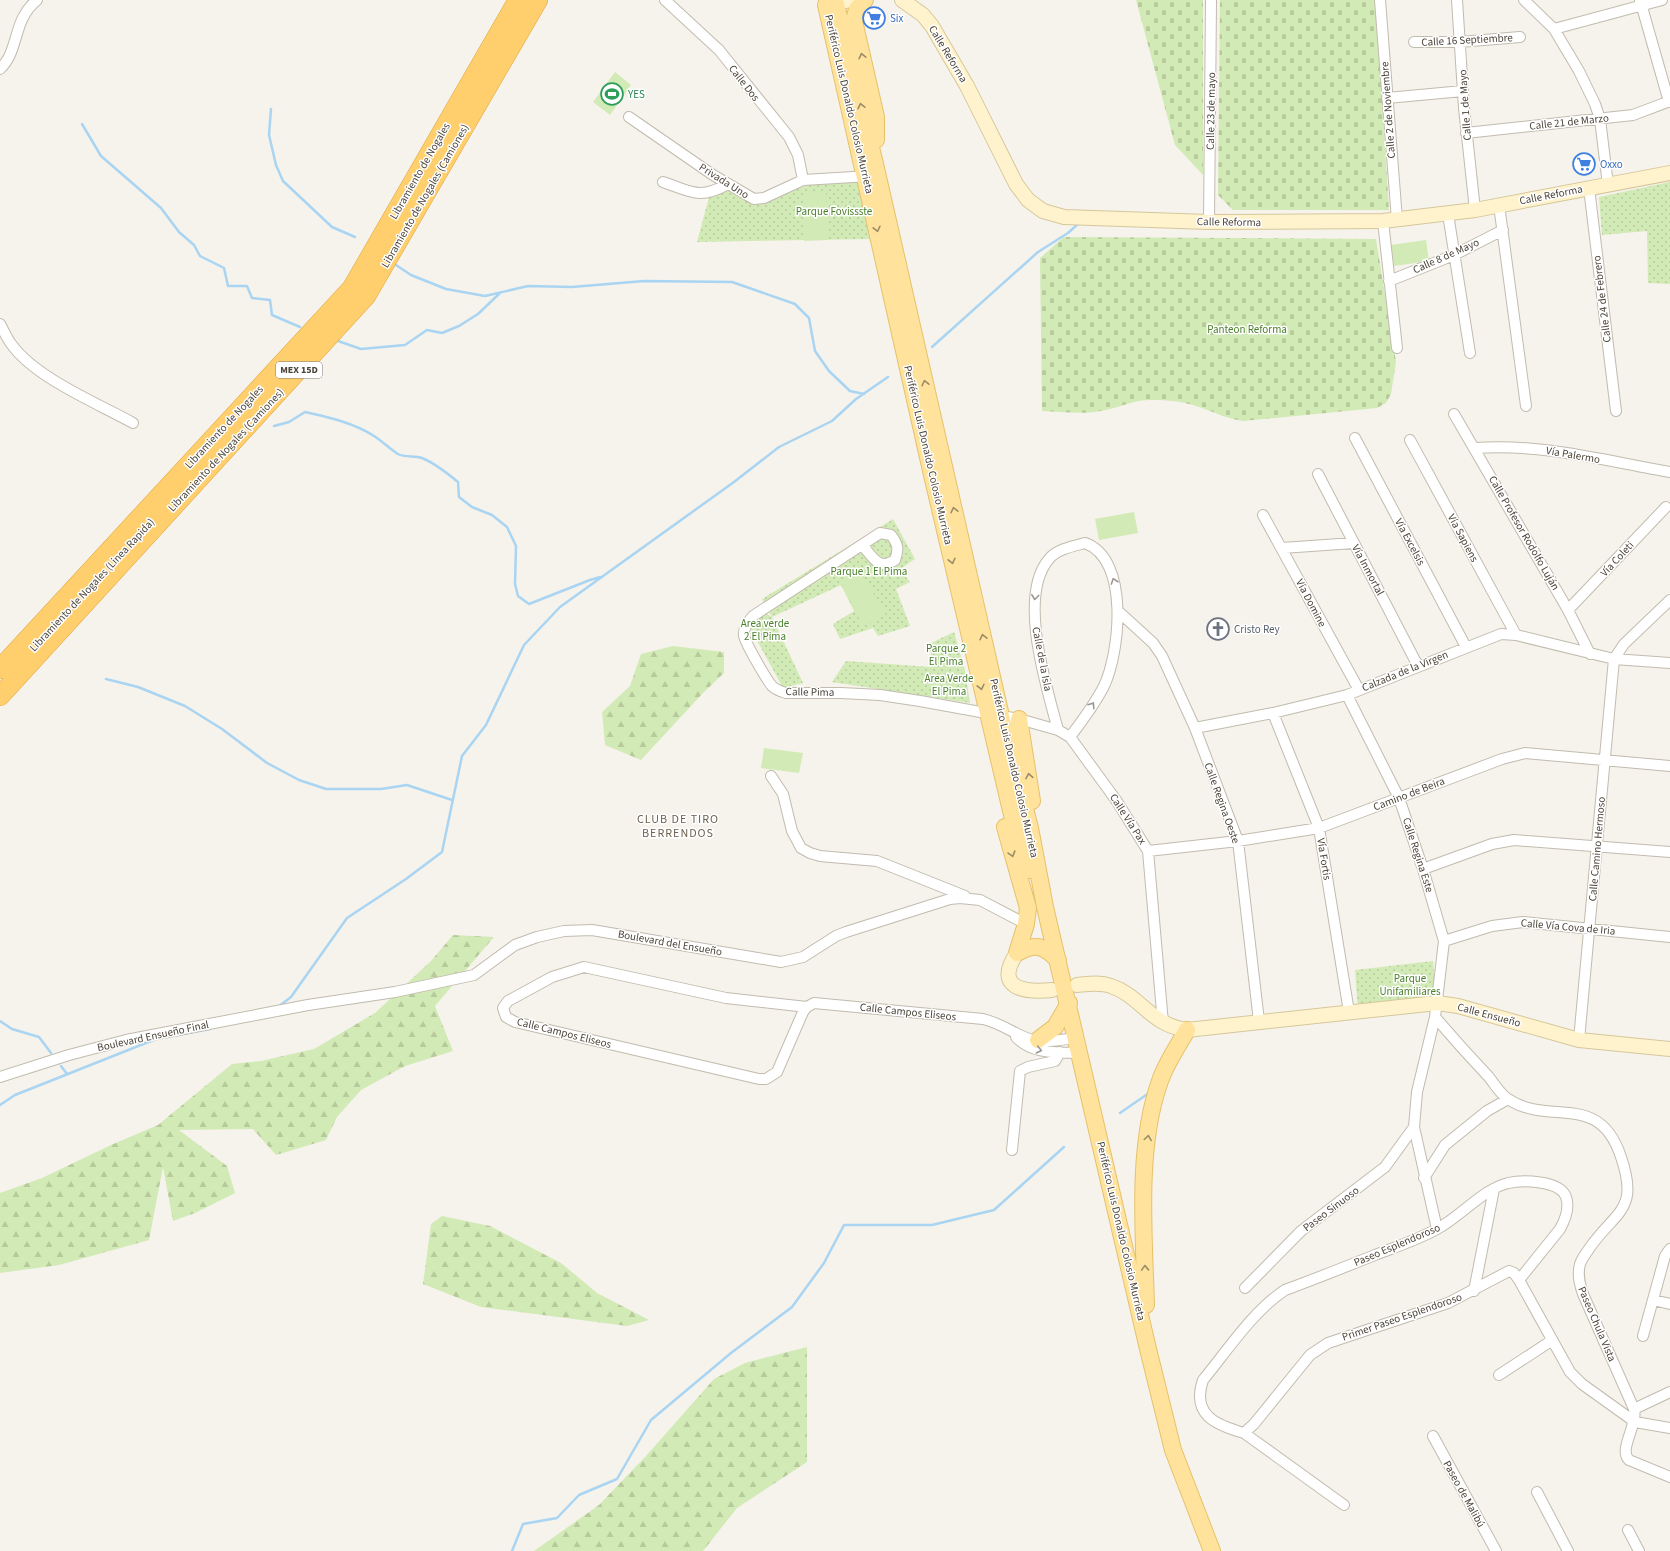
<svg xmlns="http://www.w3.org/2000/svg" width="1670" height="1551" viewBox="0 0 1670 1551" font-family="'Source Sans 3',sans-serif">
  <style>
    .grass { fill: url(#grass-dots) }
    .forest { fill: url(#forest-firs) }
    .cemetery { fill: url(#cemetery-stones) }
    .pitch { fill: #d2eab5 }
    .lines { fill: none; stroke-linecap: round; stroke-linejoin: round }
    .stream { stroke: #a9d4f2; stroke-width: 2.5 }
    .street-casing { stroke: #c2bbae; stroke-width: 12 }
    .secondary-casing { stroke: #d6c79b; stroke-width: 16 }
    .primary-casing { stroke: #e6c16a; stroke-width: 18 }
    .highway-casing { stroke: #e0a43c; stroke-width: 20 }
    .street { stroke: #fff; stroke-width: 10 }
    .secondary { stroke: #fff3cd; stroke-width: 14 }
    .primary { stroke: #ffe39c; stroke-width: 16 }
    .highway { stroke: #ffcf6e; stroke-width: 19 }
    .oneway { stroke: #9c8c66 }
    .oneway2 { stroke: #9c9892 }
    .labels { text-anchor: middle; dominant-baseline: central; stroke-width: 3; stroke-linejoin: round; paint-order: stroke }
    .shield { fill: #fff; stroke: #817c74; stroke-width: 1 }
    .shield-label { font-size: 10px; font-weight: bold; fill: #4b4439 }
    .shop-label { font-size: 11px; fill: #366cbe; stroke: #fff; text-anchor: start }
    .street-label { font-size: 11px; fill: #4b4439; stroke: #fff }
    .leisure-label { font-size: 11px; fill: #27864d; stroke: #fff; text-anchor: start }
    .park-label { font-size: 11px; fill: #4a7f2a; stroke: #fff }
    .worship-label { font-size: 11px; fill: #5b616d; stroke: #fff; text-anchor: start }
    .neighbourhood-label { font-size: 12px; letter-spacing: 1px; fill: #6e6250; stroke: #fff }
  </style>
  <defs>
    <pattern id="grass-dots" width="8" height="8" patternUnits="userSpaceOnUse"><rect width="8" height="8" fill="#d2eab5"/><path d="M2 2h.1M6 6h.1" fill="none" stroke="#b6ca9c" stroke-width="1.8" stroke-linecap="round"/></pattern>
    <pattern id="forest-firs" width="22" height="20" patternUnits="userSpaceOnUse"><rect width="22" height="20" fill="#d2eab5"/><path d="M5 1l3.5 6h-7zM16 11l3.5 6h-7z" fill="#b6ca9c"/></pattern>
    <pattern id="cemetery-stones" width="16" height="16" patternUnits="userSpaceOnUse"><rect width="16" height="16" fill="#d2eab5"/><path d="M2 7V4a2 2 0 0 1 4 0v3zM10 15v-3a2 2 0 0 1 4 0v3z" fill="#b6ca9c"/></pattern>
  </defs>
  <rect width="100%" height="100%" fill="#f6f3ec"/>
  <!-- grass -->
  <path class="grass" d="M858 181 870 239 697 242 709 197 728 187 745 200 766 201 813 183Z
    M1670 182V284L1648 283 1647 231 1602 235 1599 197Z
    M893 519 915 559 900 569 910 582 896 589 910 626 878 636 873 628 840 639 833 624 854 611 841 585 772 617 803 683 783 688 748 624 767 614 772 617 762 599Z
    M954 632 965 670 970 703 832 682 846 661 931 667V655L929 644Z
    M1433 961 1437 1002 1358 1011 1355 970Z"/>
  <!-- forest -->
  <path class="forest" d="M673 646 724 652V673L703 693 641 760 605 745 602 712 630 686 641 654Z
    M453 935 494 937 435 1006 453 1051 405 1066 361 1090 337 1117 326 1140 276 1155 253 1129 179 1130 227 1166 235 1193 195 1213 173 1221 163 1167 149 1240 59 1265 0 1273V1193L42 1178 111 1145 158 1125 232 1064 261 1061 314 1049 375 1013 431 961Z
    M442 1216 490 1226 561 1263 597 1293 649 1320 627 1326 481 1307 423 1284 431 1224Z
    M807 1347V1462L737 1508 703 1551H534L599 1505 646 1456 714 1379 745 1363Z"/>
  <!-- cemetery -->
  <path class="cemetery" d="M1136 0H1203V175L1175 145Z
    M1220 0H1374L1377 23 1389 210H1233L1218 195Z
    M1064 237 1376 239 1396 362 1391 394 1386 403 1377 408 1243 421C1228 419 1216 413 1202 408 1186 402 1170 400 1154 400 1136 399 1123 406 1106 410 1085 415 1063 412 1042 411L1040 258Z"/>
  <!-- pitch -->
  <path class="pitch" d="M615 72 631 85 610 115 593 102Z
    M826 191 829 240 804 241 803 192Z
    M1426 240 1429 261 1394 266 1391 245Z
    M1134 512 1138 533 1099 540 1095 519Z
    M861 572 886 615 863 626 839 580Z
    M764 748 803 753 799 773 761 768Z"/>
  <g class="lines">
    <!-- stream -->
    <path class="stream" d="M271 109 269 135 276 165 283 181 332 227 355 237
      M82 124 101 156 161 208 179 232 194 245 200 256 224 268 228 286H247L252 298 270 300 272 315 300 327
      M396 265 411 275 446 289 485 296 528 286 572 287 644 281 732 282 795 304 809 318 815 351 829 371 850 391 864 394
      M338 341 361 349 405 345 427 330 442 333 459 326 478 314 500 293
      M932 347 1038 252 1068 233 1079 223
      M274 426 289 422 305 412C328 417 354 423 374 436 382 441 390 449 398 454 405 458 415 455 422 458 435 463 447 473 458 482L459 497 472 507 492 515 507 527 516 546 515 584 518 596 529 604 590 580 600 577
      M106 679 138 687 185 706 222 729 267 763 299 780 326 789H381L407 785 452 800
      M278 1007 291 997 347 918 406 879 442 852 462 756 486 725 524 645 560 607 734 482 779 447 832 421 856 399 888 377
      M0 1021 12 1029 39 1037 51 1053
      M162 1038 210 1029
      M61 1066 67 1074
      M0 1105 15 1095 156 1039
      M1120 1113 1149 1093
      M512 1551 523 1524 557 1518 579 1495 617 1479 651 1420 731 1353 792 1307 824 1263 844 1225H932L994 1210 1064 1147"/>
    <!-- street casing -->
    <g class="street-casing">
      <path id="street" d="M665 0 719 50 789 137 798 155 803 180
        M1380 0 1397 220
        M1457 0 1464 108 1475 210
        M1524 0 1554 29 1579 71 1595 104 1600 119 1608 185
        M1640 0 1669 102
        M1554 29 1662 0
        M1414 42H1460L1520 37
        M0 69C20 50 12 20 37 0
        M1387 98 1463 91
        M629 117 713 175 754 199 764 198 803 180 870 176
        M1466 133 1633 115 1670 101
        M663 182C692 192 699 200 728 184
        M1589 188 1616 411
        M1499 205 1526 406
        M1448 214 1470 353
        M1383 221 1397 348
        M1209 222 1211 0
        M1389 281 1454 255 1503 230
        M0 324C4 331 7 339 12 345 36 378 97 403 133 423
        M1454 414 1568 610 1590 654
        M1355 438 1466 647
        M1410 440 1516 635
        M1475 448C1540 443 1606 461 1670 472
        M1318 474 1418 666
        M1263 515 1359 690
        M862 545C873 557 878 571 895 560 899 549 898 544 891 535L880 533 753 616C748 622 743 628 744 636 746 644 766 679 772 686 776 690 780 691 786 693H841L880 695 920 701 1019 719 1058 730 1070 737 1116 800 1148 851 1163 1023
        M1282 548 1354 543
        M1568 610 1666 507
        M1118 611 1153 643 1162 656 1195 728 1238 841 1259 1021
        M1273 713 1319 828 1349 1012
        M1195 728 1273 713 1347 695 1501 634 1516 635 1614 659 1670 663
        M1058 730C1047 688 1017 596 1049 559 1057 549 1074 546 1085 543 1130 559 1120 652 1104 686 1095 704 1082 721 1070 737
        M771 776 783 794 792 831 801 848 810 853 820 856 877 861 965 896
        M1148 851 1238 841 1319 828 1502 759 1525 753 1670 766
        M1423 869 1492 844 1514 840 1670 852
        M1444 941 1492 926 1523 922 1670 937
        M807 1007 726 998 584 967 552 977 508 1001 503 1008 506 1017 515 1022 759 1079H766L777 1072 803 1012 807 1007 814 1003 983 1019C1000 1023 1013 1033 1029 1039 1043 1044 1062 1039 1077 1038
        M1435 1017C1452 1037 1470 1057 1488 1076 1494 1083 1500 1094 1508 1099 1550 1127 1599 1090 1621 1157 1639 1210 1617 1210 1591 1246 1587 1252 1582 1258 1580 1264 1577 1275 1580 1285 1583 1294L1634 1409C1638 1425 1618 1450 1629 1460L1670 1477
        M1016 1037C1033 1055 1058 1052 1080 1053
        M1579 1040 1614 659 1624 644 1670 600
        M0 1077 69 1055 126 1040 308 1005 395 992 474 975 515 945 537 937 564 931 592 930 781 962 803 957 836 936 846 932 950 899 960 898 980 900 1026 924
        M1414 1127 1437 1229
        M1012 1150 1020 1071 1028 1067 1055 1061 1060 1052
        M1424 1178 1445 1145 1487 1111 1508 1099
        M1519 1280 1560 1229C1565 1220 1570 1208 1566 1197 1560 1180 1522 1180 1508 1183 1483 1189 1460 1217 1437 1229 1417 1240 1396 1247 1375 1255 1345 1267 1315 1279 1285 1290 1253 1311 1227 1351 1203 1380 1191 1415 1216 1425 1244 1433L1254 1424 1310 1355 1328 1343 1448 1303 1509 1271 1514 1273 1519 1280 1570 1372 1582 1384 1635 1422 1670 1428
        M1245 1288 1301 1231 1385 1167 1414 1127 1417 1092 1435 1017 1444 941 1423 869 1399 798 1347 695
        M1474 1291 1494 1189
        M1653 1300 1670 1304
        M1643 1336 1665 1256 1670 1249
        M1499 1375 1551 1341
        M1634 1409 1670 1392
        M1244 1433 1344 1505
        M1433 1436 1496 1551
        M1537 1492 1568 1551
        M1628 1530 1639 1551"/>
    </g>
    <!-- secondary casing -->
    <g class="secondary-casing">
      <path id="secondary" d="M902 0 923 15 932 26 967 86 1016 184 1028 200 1043 211 1064 217 1209 222 1383 221 1475 210 1670 173
        M826 5 851 0
        M1017 953C993 988 1024 993 1052 990
        M1077 985C1088 984 1100 982 1111 986 1141 996 1150 1025 1187 1030L1437 1003 1458 1006 1579 1040 1670 1049"/>
    </g>
    <!-- primary casing -->
    <g class="primary-casing">
      <path id="primary" d="M828 0 826 5 932 475 1016 832 1030 870
        M835 0 875 164 1001 716 1030 828 1045 907 1148 1349 1173 1450 1212 1551
        M865 0 857 9 854 21 876 117V140
        M1019 719 1032 801
        M1005 827 1028 908 1026 924 1017 953
        M1017 953C1036 943 1043 945 1058 960
        M1038 1040 1055 1027 1069 1003
        M1146 1305C1144 1236 1136 1147 1160 1081 1166 1063 1178 1046 1187 1030"/>
    </g>
    <!-- highway casing -->
    <g class="highway-casing">
      <path id="highway" d="M0 669 352 288 518 0
        M0 696 366 296 538 0"/>
    </g>
    <!-- street -->
    <use href="#street" class="street"/>
    <!-- secondary -->
    <use href="#secondary" class="secondary"/>
    <!-- primary -->
    <use href="#primary" class="primary"/>
    <!-- highway -->
    <use href="#highway" class="highway"/>
  </g>
  <!-- one-way arrows -->
  <defs><path id="oneway-chevron" d="M-2-3.5L2.5 0L-2 3.5" fill="none" stroke-width="1.6" stroke-linecap="round" stroke-linejoin="round"/></defs>
  <g class="oneway">
    <use href="#oneway-chevron" transform="translate(862 56) rotate(-103)"/>
    <use href="#oneway-chevron" transform="translate(861 106) rotate(-103)"/>
    <use href="#oneway-chevron" transform="translate(877 229) rotate(77)"/>
    <use href="#oneway-chevron" transform="translate(925 383) rotate(-103)"/>
    <use href="#oneway-chevron" transform="translate(954 510) rotate(-103)"/>
    <use href="#oneway-chevron" transform="translate(952 561) rotate(77)"/>
    <use href="#oneway-chevron" transform="translate(983 637) rotate(-103)"/>
    <use href="#oneway-chevron" transform="translate(981 687) rotate(77)"/>
    <use href="#oneway-chevron" transform="translate(1029 776) rotate(-100)"/>
    <use href="#oneway-chevron" transform="translate(1012 854) rotate(74)"/>
    <use href="#oneway-chevron" transform="translate(1148 1138) rotate(-82)"/>
    <use href="#oneway-chevron" transform="translate(1145 1268) rotate(-92)"/>
  </g>
  <g class="oneway2">
    <use href="#oneway-chevron" transform="translate(1114 581) rotate(-109)"/>
    <use href="#oneway-chevron" transform="translate(1035 597) rotate(97)"/>
    <use href="#oneway-chevron" transform="translate(1092 705) rotate(-57)"/>
    <use href="#oneway-chevron" transform="translate(1039 1050) rotate(12)"/>
  </g>
  <!-- icons -->
  <defs>
    <g id="supermarket-ring" transform="scale(1.15)"><circle r="9.5" fill="#fff" stroke="#3f7fe0" stroke-width="1.5"/><path d="M-6-5.5h2.5l.6 2H6L4.5 2H-2.5L-4.4-4H-6ZM-1.5 3.2a1.3 1.3 0 1 0 .1 0ZM3 3.2a1.3 1.3 0 1 0 .1 0Z" fill="#3f7fe0"/></g>
    <g id="stadium-ring" transform="scale(1.15)"><circle r="9.5" fill="#fff" stroke="#2e9e5b" stroke-width="1.5"/><path d="M0-5a6.5 5 0 1 0 0 10a6.5 5 0 1 0 0-10ZM-3.5-1.8h7v3.6h-7Z" fill="#2e9e5b"/></g>
    <g id="church-ring" transform="scale(1.15)"><circle r="9.5" fill="#fff" stroke="#6b7280" stroke-width="1.5"/><path d="M-1.2-6h2.4v3.5h3.3v2.4h-3.3V6h-2.4V-.1h-3.3v-2.4h3.3Z" fill="#6b7280"/></g>
  </defs>
  <g fill-rule="evenodd">
    <use href="#supermarket-ring" x="874" y="18"/>
    <use href="#stadium-ring" x="612" y="94"/>
    <use href="#supermarket-ring" x="1584" y="164"/>
    <use href="#church-ring" x="1218" y="629"/>
  </g>
  <g class="labels">
    <!-- shield labels -->
    <rect class="shield" x="276" y="362" width="46" height="16" rx="3"/>
    <g class="shield-label">
      <text x="299" y="370">MEX 15D</text>
    </g>
    <!-- shop labels -->
    <g class="shop-label">
      <text x="890" y="18">Six</text>
      <text x="1600" y="164">Oxxo</text>
    </g>
    <!-- street labels -->
    <g class="street-label">
      <text transform="translate(1467 40) rotate(-3)">Calle 16 Septiembre</text>
      <text transform="translate(948 54) rotate(59)">Calle Reforma</text>
      <text transform="translate(744 83) rotate(52)">Calle Dos</text>
      <text transform="translate(849 104) rotate(77)">Periférico Luis Donaldo Colosio Murrieta</text>
      <text transform="translate(1465 105) rotate(-94)">Calle 1 de Mayo</text>
      <text transform="translate(1388 110) rotate(-94)">Calle 2 de Noviembre</text>
      <text transform="translate(1211 111) rotate(-89)">Calle 23 de mayo</text>
      <text transform="translate(1569 122) rotate(-6)">Calle 21 de Marzo</text>
      <text transform="translate(420 171) rotate(-60)">Libramiento de Nogales</text>
      <text transform="translate(724 181) rotate(32)">Privada Uno</text>
      <text transform="translate(1551 195) rotate(-11)">Calle Reforma</text>
      <text transform="translate(425 196) rotate(-60)">Libramiento de Nogales (Camiones)</text>
      <text transform="translate(1229 222) rotate(1)">Calle Reforma</text>
      <text transform="translate(1446 256) rotate(-24)">Calle 8 de Mayo</text>
      <text transform="translate(1602 299) rotate(-97)">Calle 24 de Febrero</text>
      <text transform="translate(224 427) rotate(-47)">Libramiento de Nogales</text>
      <text transform="translate(226 450) rotate(-47)">Libramiento de Nogales (Camiones)</text>
      <text transform="translate(928 455) rotate(77)">Periférico Luis Donaldo Colosio Murrieta</text>
      <text transform="translate(1573 455) rotate(10)">Vía Palermo</text>
      <text transform="translate(1524 533) rotate(60)">Calle Profesor Rodolfo Luján</text>
      <text transform="translate(1463 538) rotate(62)">Vía Sapiens</text>
      <text transform="translate(1410 542) rotate(62)">Vía Excelsis</text>
      <text transform="translate(1617 559) rotate(-47)">Vía Coleti</text>
      <text transform="translate(1368 570) rotate(62)">Vía Inmortal</text>
      <text transform="translate(92 585) rotate(-47)">Libramiento de Nogales (Linea Rapida)</text>
      <text transform="translate(1311 603) rotate(62)">Vía Domine</text>
      <text transform="translate(1042 659) rotate(79)">Calle de la Isla</text>
      <text transform="translate(1405 671) rotate(-22)">Calzada de la Virgen</text>
      <text transform="translate(810 692) rotate(1)">Calle Pima</text>
      <text transform="translate(1014 768) rotate(77)">Periférico Luis Donaldo Colosio Murrieta</text>
      <text transform="translate(1409 794) rotate(-21)">Camino de Beira</text>
      <text transform="translate(1222 803) rotate(70)">Calle Regina Oeste</text>
      <text transform="translate(1128 819) rotate(57)">Calle Vía Pax</text>
      <text transform="translate(1597 849) rotate(-85)">Calle Camino Hermoso</text>
      <text transform="translate(1418 855) rotate(72)">Calle Regina Este</text>
      <text transform="translate(1324 859) rotate(81)">Vía Fortis</text>
      <text transform="translate(1568 927) rotate(5)">Calle Vía Cova de Iria</text>
      <text transform="translate(670 943) rotate(10)">Boulevard del Ensueño</text>
      <text transform="translate(908 1012) rotate(6)">Calle Campos Eliseos</text>
      <text transform="translate(1489 1015) rotate(15)">Calle Ensueño</text>
      <text transform="translate(564 1033) rotate(14)">Calle Campos Eliseos</text>
      <text transform="translate(153 1036) rotate(-12)">Boulevard Ensueño Final</text>
      <text transform="translate(1331 1209) rotate(-37)">Paseo Sinuoso</text>
      <text transform="translate(1121 1231) rotate(77)">Periférico Luis Donaldo Colosio Murrieta</text>
      <text transform="translate(1397 1245) rotate(-23)">Paseo Esplendoroso</text>
      <text transform="translate(1402 1317) rotate(-19)">Primer Paseo Esplendoroso</text>
      <text transform="translate(1597 1324) rotate(67)">Paseo Chula Vista</text>
      <text transform="translate(1464 1494) rotate(61)">Paseo de Malibú</text>
    </g>
    <!-- leisure labels -->
    <g class="leisure-label">
      <text x="628" y="94">YES</text>
    </g>
    <!-- park labels -->
    <g class="park-label">
      <text x="834" y="211">Parque Fovissste</text>
      <text x="1247" y="329">Panteon Reforma</text>
      <text x="869" y="571">Parque 1 El Pima</text>
      <text x="765" y="623">Area verde<tspan x="765" dy="13">2 El Pima</tspan></text>
      <text x="946" y="648">Parque 2<tspan x="946" dy="13">El Pima</tspan></text>
      <text x="949" y="678">Area Verde<tspan x="949" dy="13">El Pima</tspan></text>
      <text x="1410" y="978">Parque<tspan x="1410" dy="13">Unifamiliares</tspan></text>
    </g>
    <!-- worship labels -->
    <g class="worship-label">
      <text x="1234" y="629">Cristo Rey</text>
    </g>
    <!-- neighbourhood labels -->
    <g class="neighbourhood-label">
      <text x="678" y="819">CLUB DE TIRO<tspan x="678" dy="14">BERRENDOS</tspan></text>
    </g>
  </g>
</svg>
